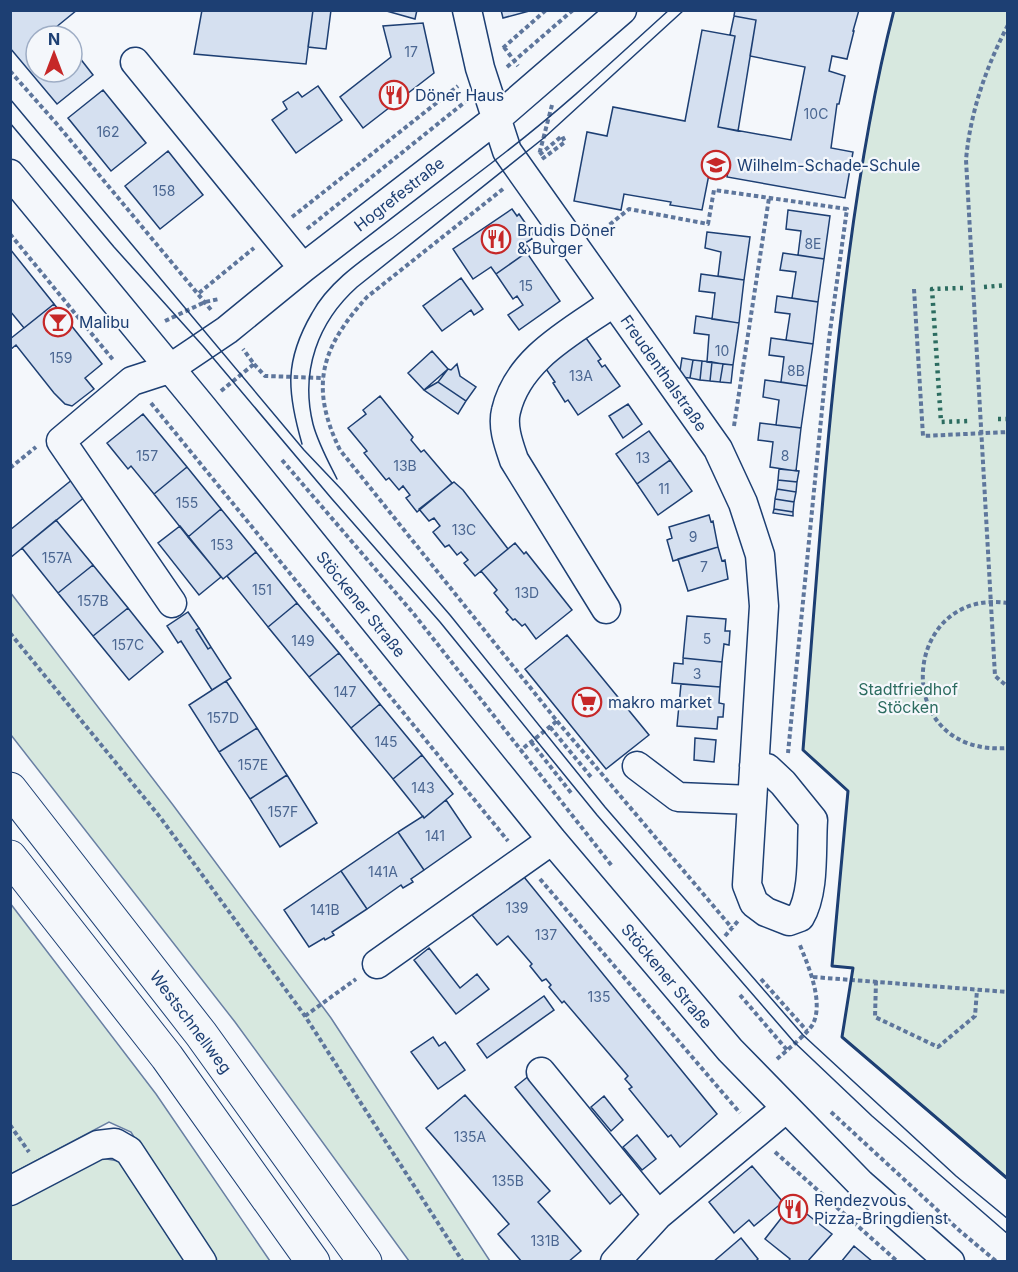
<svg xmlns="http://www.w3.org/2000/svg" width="1018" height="1272" viewBox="0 0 1018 1272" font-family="Inter,sans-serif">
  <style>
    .green { fill: #d7e8df; stroke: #687fa3; stroke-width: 1.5 }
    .building { fill: #d5e0f0; stroke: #1d3f73; stroke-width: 1.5 }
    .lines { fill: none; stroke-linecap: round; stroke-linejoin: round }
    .minor-casing { stroke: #1d3f73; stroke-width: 31 }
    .highway-casing { stroke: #1d3f73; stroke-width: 35 }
    .path { stroke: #5e769c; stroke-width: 4; stroke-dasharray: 4.5 3; stroke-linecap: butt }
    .minor { stroke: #f4f7fb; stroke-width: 28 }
    .highway { stroke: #f4f7fb; stroke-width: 33 }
    .tram { stroke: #1d3f73; stroke-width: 1.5 }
    .hedge { stroke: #2c6c60; stroke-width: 4.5; stroke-dasharray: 3 4.5; stroke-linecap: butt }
    .wall { stroke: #1d3f73; stroke-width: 3 }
    .labels { text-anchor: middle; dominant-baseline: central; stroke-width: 4.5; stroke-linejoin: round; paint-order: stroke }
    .number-label { font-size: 14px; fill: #4b6792 }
    .poi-label { font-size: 16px; fill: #1d3f73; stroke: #f4f7fb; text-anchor: start }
    .street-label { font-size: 16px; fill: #1d3f73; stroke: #f4f7fb }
    .park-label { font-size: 16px; fill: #2c6c60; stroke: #f4f7fb }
  </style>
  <rect width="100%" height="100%" fill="#f4f7fb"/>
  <!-- green -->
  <path class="green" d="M894 11H1007V1179L842 1037 853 968 832 966 848 791 803 750C816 590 826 429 847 270 858 183 872 96 894 11Z
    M10 592 173 805 331 1018 490 1261H409L235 1022 11 735Z
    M10 903 156 1094 270 1261H211L131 1132 109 1122 11 1174Z
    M95 1157 124 1162 192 1262H11V1202Z"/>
  <!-- building -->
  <path class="building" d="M10 10H77L55 28 62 36H36V72H72V48L93 75 57 104 10 48Z
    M202 10H313L306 64 194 54Z
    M313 10H331L326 49 308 47Z
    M383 10H417L415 19Z
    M501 10H533L503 18Z
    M735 10H859L853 31H854L847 59 832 56 829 71 845 76 839 104H837L831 148 853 152 845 198 727 177 729 166 711 164 702 210 670 205 671 202 624 194 621 210 574 201 587 132 607 136 613 107 685 121 702 30 735 36 718 127 791 140 805 67 750 56 756 20 734 16Z
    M734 16 756 20 738 131 718 127 735 36 730 35Z
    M423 23 434 73 363 128 340 97 391 57 383 26Z
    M318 86 342 120 296 153 272 120 287 109 283 102 298 92 302 97Z
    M103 90 146 143 111 171 68 118Z
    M168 151 203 195 160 229 125 186Z
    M512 209 517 216 519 214 533 234 530 236 532 239 525 243 530 250 496 274 491 267 473 279 453 249Z
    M788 210 830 216 824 259 798 255 801 231 786 229Z
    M707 232 750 237 744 280 718 276 721 252 705 248Z
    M10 249 54 304 24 328 10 311Z
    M530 250 527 253 560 301 519 330 508 315 523 305 517 296 513 299 496 274Z
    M783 253 824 259 818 302 792 298 796 272 780 270Z
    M701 274 744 280 739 323 712 319 715 293 699 291Z
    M461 278 483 309 474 315 471 310 442 331 423 306Z
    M777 296 818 302 813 344 786 340 790 314 775 312Z
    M54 304 102 364 85 378 94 389 72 406 65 404 54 393 16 345 10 350V339Z
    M696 316 739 323 733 365 707 362 709 335 694 333Z
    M586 338 601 359 598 361 602 367 605 365 620 386 578 415 568 400 565 402 553 383 555 382 544 366Z
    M771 338 813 344 807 386 781 382 784 357 769 355Z
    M432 351 448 369 424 390 408 373Z
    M682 358 693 360 690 378 679 377Z
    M693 360 702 361 700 380 690 378Z
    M702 361 712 362 710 381 700 380Z
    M712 362 723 364 720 382 710 381Z
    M457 364 460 376 476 387 466 401 438 382 448 369 451 370Z
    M723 364 733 365 731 383 720 382Z
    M765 380 807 386 801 428 776 425 779 400 763 397Z
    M438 382 466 401 458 414 424 390Z
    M380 396 413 437 411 440 421 452 424 450 452 483 417 512 406 498 410 495 403 486 399 490 389 478 386 480 364 453 367 451 348 428 366 414 363 410Z
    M628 404 642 424 623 438 609 416Z
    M143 414 187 467 154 494 131 466 128 469 107 443Z
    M760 423 801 428 796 471 770 467 773 442 758 440Z
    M649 431 670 460 637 484 616 454Z
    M670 460 692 491 658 515 637 484Z
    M187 467 221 509 188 537 154 494Z
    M779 469 799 471 797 482 778 480Z
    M73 479 86 496 10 558V530Z
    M778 480 797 482 796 492 777 489Z
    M454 482 463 490 508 549 475 576 464 563 468 560 461 552 457 555 449 545 445 547 433 532 440 526 434 518 429 521 419 509Z
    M777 489 796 492 794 502 775 499Z
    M775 499 794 502 793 512 774 509Z
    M221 509 256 552 223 579 188 537Z
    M774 509 793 512V516L773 513Z
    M709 515 711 522 713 521 718 547 673 561 667 540 672 538 669 527Z
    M56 520 93 565 58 593 22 548Z
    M180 526 221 577 199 595 158 543Z
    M515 543 524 554 526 552 572 610 536 639 525 624 522 626 515 619 513 620 506 612 508 610 494 593 497 590 481 571Z
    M718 547 722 561 725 560 728 579 688 591 678 559Z
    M256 552 297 603 268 627 227 576Z
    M93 565 128 608 93 636 58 593Z
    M297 603 339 653 309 677 268 627Z
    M128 608 163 652 129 680 93 636Z
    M188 612 199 628 196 630 208 649 211 647 231 678 212 690 181 641 178 643 167 626Z
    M687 616 726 619 725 631H730L729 645 724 644 722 662 683 658Z
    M199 628 211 647 208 649 196 630Z
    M567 635 649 735 606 769 525 669Z
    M339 653 380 704 351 728 309 677Z
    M683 658 722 662 720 687 672 683 674 663 683 664Z
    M226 681 257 728 219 752 189 705Z
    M681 684 720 687 719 703 724 704 723 717H718L717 729 677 726Z
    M380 704 422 755 393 779 351 728Z
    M257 728 287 775 250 799 219 752Z
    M695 738 716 740 714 762 694 760Z
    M422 755 453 794 424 818 393 779Z
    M287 775 317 823 280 847 250 799Z
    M446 800 471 837 424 870 398 832 423 816 424 818Z
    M398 832 424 870 411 879 413 882 403 888 401 885 367 909 341 871Z
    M341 871 367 909 332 932 334 935 325 940 324 938 309 947 284 910Z
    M524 877 717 1114 680 1147 671 1135 668 1137 629 1089 632 1087 625 1079 628 1076 564 1001 562 1003 549 987 551 985 546 979 542 981 530 966 532 964 508 936 497 945 472 915Z
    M429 948 460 988 477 974 489 989 456 1014 414 960Z
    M544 996 554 1010 487 1058 477 1044Z
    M433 1037 439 1046 445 1042 465 1070 438 1089 411 1052Z
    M530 1075 624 1192 610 1204 515 1087Z
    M465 1095 550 1191 538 1202 581 1251 568 1262H522L498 1234 509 1224 426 1128Z
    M604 1096 623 1120 611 1131 591 1107Z
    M637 1135 656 1159 642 1170 623 1147Z
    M752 1166 783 1202 754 1226 749 1220 734 1233 709 1202Z
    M793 1203 832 1234 807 1262H788L790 1259 765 1239Z
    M741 1238 758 1259 755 1262H713Z
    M854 1246 873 1262H841Z"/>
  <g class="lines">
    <!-- minor casing -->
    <g class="minor-casing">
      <path id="minor" d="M467 10 480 68 507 151 718 449 743 503 760 555 764 606 747 885 754 903 766 912 789 921 800 917C815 892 811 849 813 820L783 783 767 768 754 766
        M135 62 303 268
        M10 174 202 407 552 840 730 1050 861 1184 950 1262
        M172 603 61 441 132 381 169 369 227 330 303 268 496 119 622 10
        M606 609 514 460C509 445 502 427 506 411 518 358 573 331 614 302
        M637 766 678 797 752 800
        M377 964 552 840
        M541 1072 658 1215
        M10 1191 98 1145 115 1143 129 1151 202 1262
        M615 1262 658 1215 785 1109"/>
    </g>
    <!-- highway casing -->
    <g class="highway-casing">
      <path id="highway" d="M10 789 201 1034 365 1262
        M10 857 167 1057 313 1262"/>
    </g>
    <!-- path -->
    <path class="path" d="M1008 25C986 67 970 113 966 160L995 676 1008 687
      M504 47 518 66
      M503 48 546 10
      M507 67 573 10
      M10 71 56 123 212 311
      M542 159 565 142 562 136 539 155 552 105
      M503 189 367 297C321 348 309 386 340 450L557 721 521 750
      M292 217 458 86
      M307 229 465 102
      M10 234 114 361
      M598 234 629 209 708 224 714 190 847 209 829 339 788 753
      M914 289 923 436 1008 432
      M199 293 254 248
      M165 321 205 302 219 299
      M254 364 265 376 324 378
      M221 391 254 364 243 349
      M151 403 508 841
      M734 426 769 198
      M282 460 413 613 612 866
      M10 468 36 447
      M1008 603C901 587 888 757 1008 748
      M10 633 160 817 305 1016 463 1262
      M557 721 732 928
      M550 727 591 777
      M531 742 572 794
      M540 879 740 1113
      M725 936 738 921
      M813 977 1008 992
      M761 979 807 1031
      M876 981 875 1017 938 1047 975 1016 977 990
      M740 995 787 1050
      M305 1016 356 979
      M777 1059C785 1052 809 1032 813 1024 824 1001 808 965 799 943
      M831 1112 960 1231 997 1262
      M10 1125 29 1152
      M775 1152 898 1262"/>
    <!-- minor -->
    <use href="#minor" class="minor"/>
    <!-- highway -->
    <use href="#highway" class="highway"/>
    <!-- tram -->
    <path class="tram" d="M10 99 304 450 342 490 450 615 605 807 803 1035 956 1176 1008 1219
      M10 123 114 247 203 346 332 499 440 622 597 815 794 1042 872 1116 1008 1234
      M302 444C287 392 284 361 312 313 330 280 365 258 395 236 432 208 470 180 507 151 564 107 616 58 669 10
      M337 479C328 461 318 443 313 424 300 371 318 322 357 287L545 137 684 10"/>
    <!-- hedge -->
    <path class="hedge" d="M984 287 1008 285
      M963 288 932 289 941 422 968 421
      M998 419H1008"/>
    <!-- wall -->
    <path class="wall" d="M894 10C872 96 858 183 847 270 826 429 816 590 803 750L848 791 832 966 853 968 842 1037 1008 1179"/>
  </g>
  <!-- icons -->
  <defs>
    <g id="restaurant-ring" transform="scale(1.5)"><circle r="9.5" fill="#f4f7fb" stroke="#c62828" stroke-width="1.5"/><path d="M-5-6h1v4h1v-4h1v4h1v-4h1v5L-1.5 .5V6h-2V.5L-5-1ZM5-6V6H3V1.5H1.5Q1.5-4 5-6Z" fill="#c62828"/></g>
    <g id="school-ring" transform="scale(1.5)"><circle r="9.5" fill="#f4f7fb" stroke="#c62828" stroke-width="1.5"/><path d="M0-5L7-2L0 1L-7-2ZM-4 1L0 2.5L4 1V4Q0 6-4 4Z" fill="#c62828"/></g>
    <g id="bar-ring" transform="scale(1.5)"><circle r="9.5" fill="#f4f7fb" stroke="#c62828" stroke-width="1.5"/><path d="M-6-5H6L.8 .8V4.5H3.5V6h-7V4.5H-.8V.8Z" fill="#c62828"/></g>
    <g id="supermarket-ring" transform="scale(1.5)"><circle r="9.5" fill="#f4f7fb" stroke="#c62828" stroke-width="1.5"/><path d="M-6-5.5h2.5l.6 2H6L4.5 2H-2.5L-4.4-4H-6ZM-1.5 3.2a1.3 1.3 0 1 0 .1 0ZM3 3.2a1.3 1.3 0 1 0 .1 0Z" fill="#c62828"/></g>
  </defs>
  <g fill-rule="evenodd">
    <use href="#restaurant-ring" x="394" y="95"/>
    <use href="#school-ring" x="716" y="165"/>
    <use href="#restaurant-ring" x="496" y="239"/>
    <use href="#bar-ring" x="58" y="322"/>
    <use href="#supermarket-ring" x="587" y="702"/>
    <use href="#restaurant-ring" x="793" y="1209"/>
  </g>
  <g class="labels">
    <!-- number labels -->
    <g class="number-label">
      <text x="411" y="51">17</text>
      <text x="816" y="113">10C</text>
      <text x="108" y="131">162</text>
      <text x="164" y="190">158</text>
      <text x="813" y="243">8E</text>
      <text x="526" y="285">15</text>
      <text x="722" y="350">10</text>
      <text x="61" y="357">159</text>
      <text x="796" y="370">8B</text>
      <text x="581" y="375">13A</text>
      <text x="147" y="455">157</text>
      <text x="785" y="455">8</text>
      <text x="643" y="457">13</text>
      <text x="405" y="465">13B</text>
      <text x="664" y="488">11</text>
      <text x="187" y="502">155</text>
      <text x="464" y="529">13C</text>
      <text x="693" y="536">9</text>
      <text x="222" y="544">153</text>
      <text x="57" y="557">157A</text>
      <text x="704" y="566">7</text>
      <text x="262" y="589">151</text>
      <text x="527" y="592">13D</text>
      <text x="93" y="600">157B</text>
      <text x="707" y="638">5</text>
      <text x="303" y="640">149</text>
      <text x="128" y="644">157C</text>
      <text x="697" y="673">3</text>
      <text x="345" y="691">147</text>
      <text x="223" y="717">157D</text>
      <text x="386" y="741">145</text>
      <text x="253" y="764">157E</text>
      <text x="423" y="787">143</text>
      <text x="283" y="811">157F</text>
      <text x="435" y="835">141</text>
      <text x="383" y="871">141A</text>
      <text x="517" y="907">139</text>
      <text x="325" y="909">141B</text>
      <text x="546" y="934">137</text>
      <text x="599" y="996">135</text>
      <text x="470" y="1136">135A</text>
      <text x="508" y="1180">135B</text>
      <text x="545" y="1240">131B</text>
    </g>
    <!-- poi labels -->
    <g class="poi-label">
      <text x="415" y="95">Döner Haus</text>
      <text x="737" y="165">Wilhelm-Schade-Schule</text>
      <text x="517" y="230">Brudis Döner<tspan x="517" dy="18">&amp; Burger</tspan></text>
      <text x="79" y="322">Malibu</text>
      <text x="608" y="702">makro market</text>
      <text x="814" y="1200">Rendezvous<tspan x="814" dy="18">Pizza-Bringdienst</tspan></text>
    </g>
    <!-- street labels -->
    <g class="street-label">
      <text transform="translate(399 194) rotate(-38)">Hogrefestraße</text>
      <text transform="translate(664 373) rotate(55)">Freudenthalstraße</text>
      <text transform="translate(361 604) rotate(51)">Stöckener Straße</text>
      <text transform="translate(667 976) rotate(50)">Stöckener Straße</text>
      <text transform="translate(191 1022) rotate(53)">Westschnellweg</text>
    </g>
    <!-- park labels -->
    <g class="park-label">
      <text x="908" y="689">Stadtfriedhof<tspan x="908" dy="18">Stöcken</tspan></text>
    </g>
  </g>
  <!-- border -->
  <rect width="1018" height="1272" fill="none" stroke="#1d3f73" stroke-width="24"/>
  <!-- north arrow -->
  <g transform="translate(54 54)"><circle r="28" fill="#f4f7fb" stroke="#9eadc5" stroke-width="1.5"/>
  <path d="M0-4.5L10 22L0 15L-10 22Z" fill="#c62828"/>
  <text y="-9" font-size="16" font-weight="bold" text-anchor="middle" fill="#1d3f73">N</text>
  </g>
</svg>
